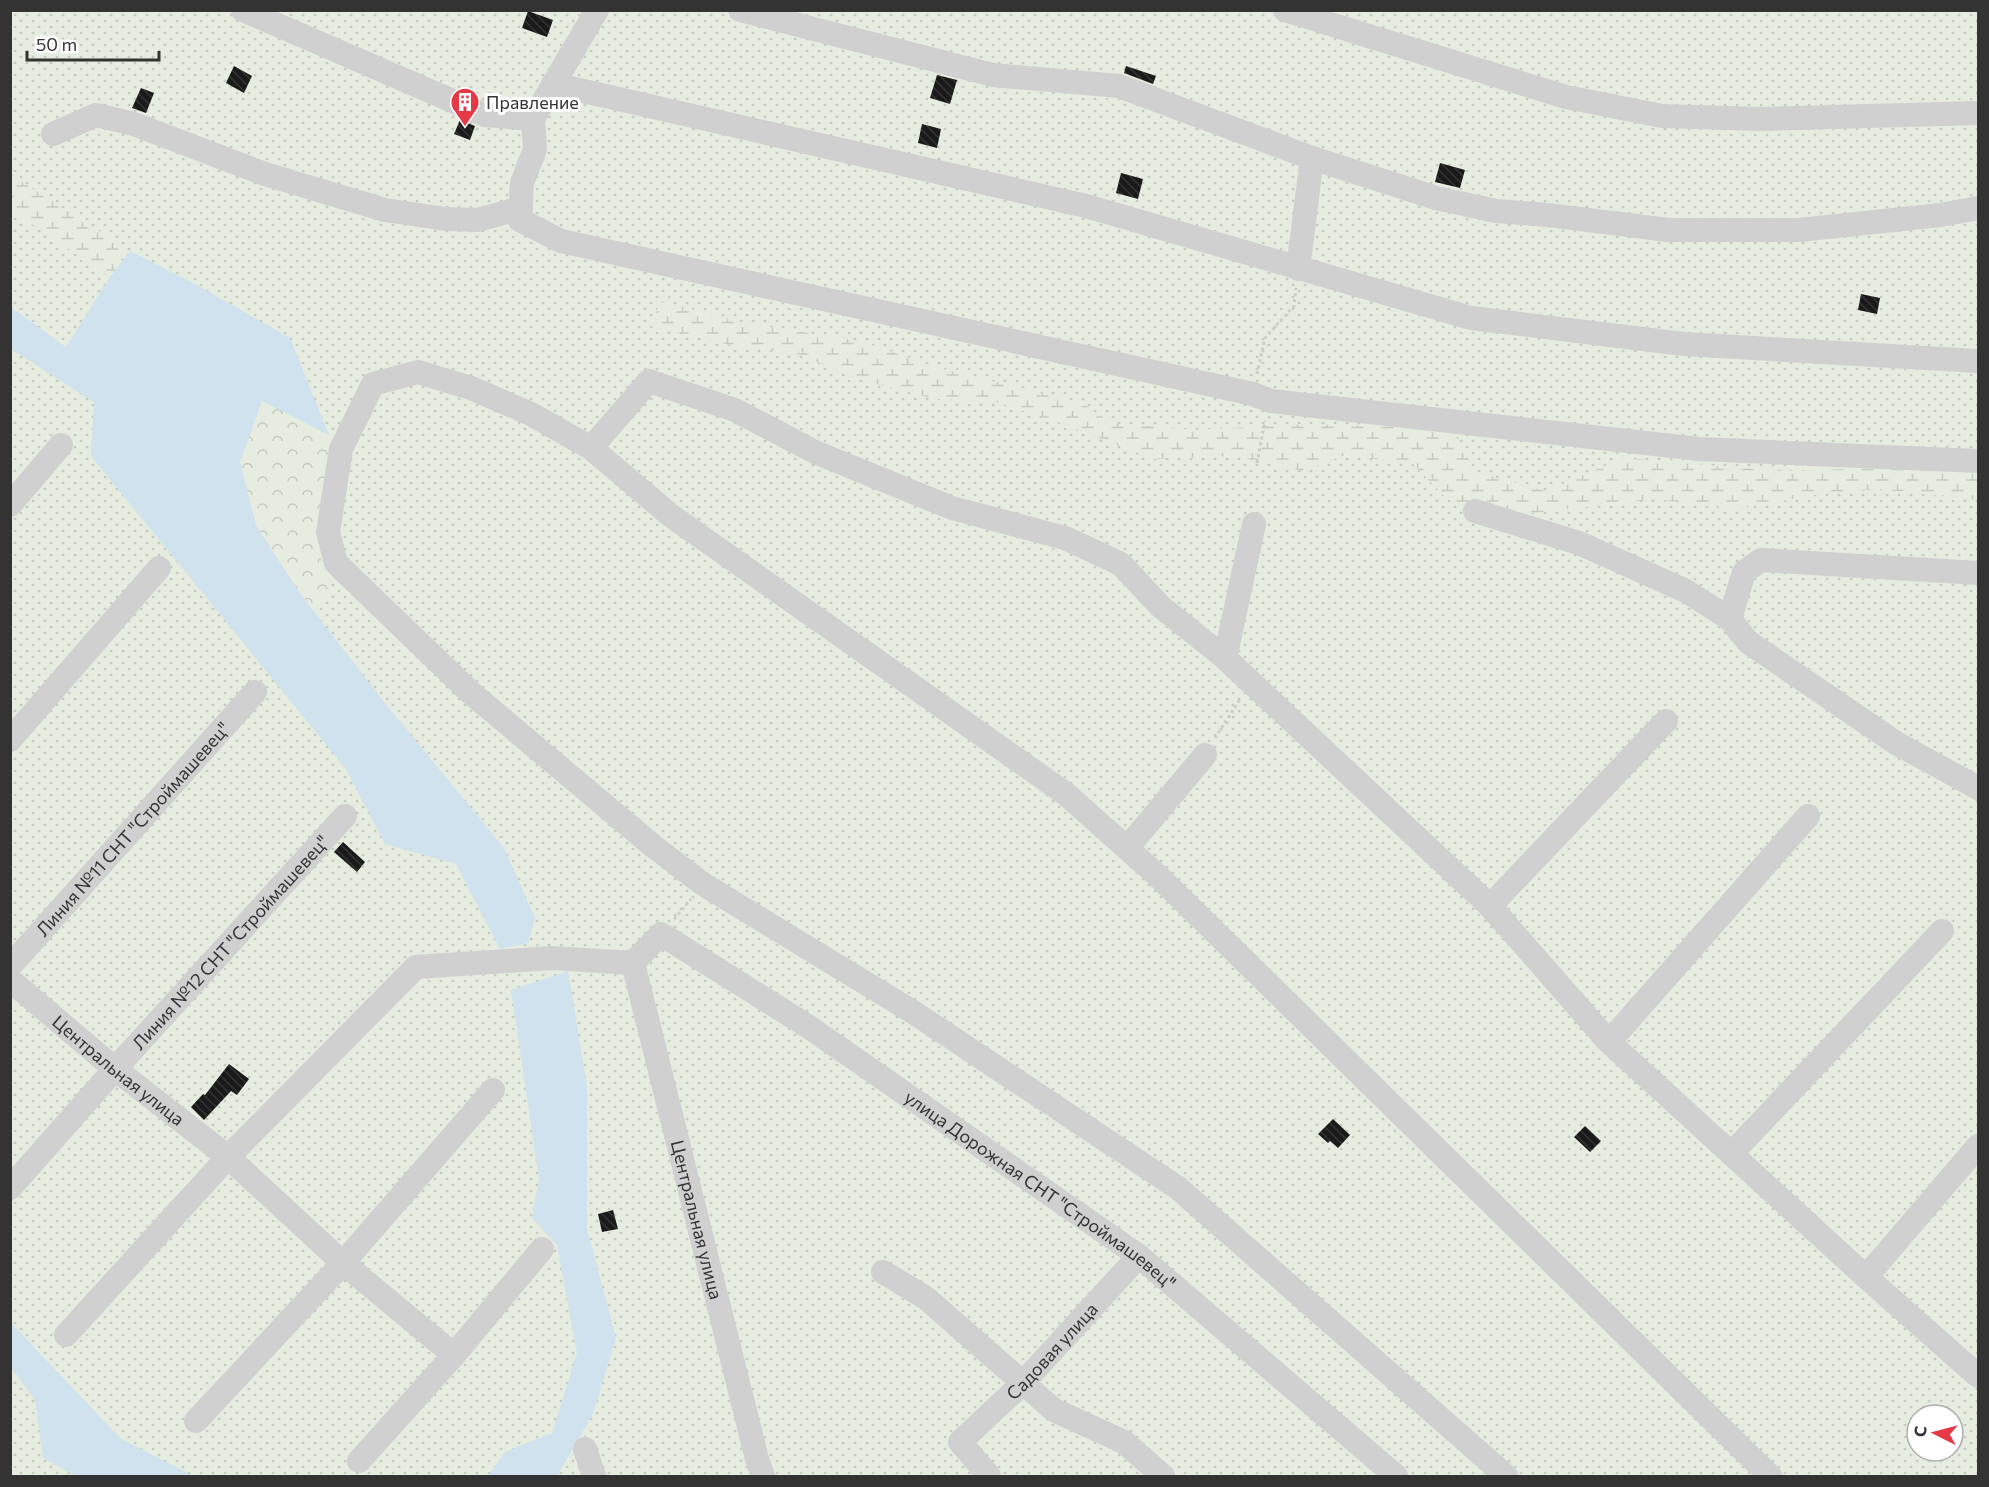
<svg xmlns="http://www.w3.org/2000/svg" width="1989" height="1487" viewBox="0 0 1989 1487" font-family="Commissioner,sans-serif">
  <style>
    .grass { fill: url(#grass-dots); fill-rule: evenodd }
    .forest { fill: url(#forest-crowns) }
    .wetland { fill: url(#wetland-marsh) }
    .water { fill: #cfe2ee }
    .building { fill: url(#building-back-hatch) }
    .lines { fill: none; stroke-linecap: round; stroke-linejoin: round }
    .path { stroke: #cdcdcd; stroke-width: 3; stroke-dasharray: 3 3; stroke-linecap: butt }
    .minor { stroke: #d0d0d0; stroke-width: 24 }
    .labels { text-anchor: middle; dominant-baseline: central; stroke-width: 6; stroke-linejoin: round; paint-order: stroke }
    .poi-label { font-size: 18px; fill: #333; stroke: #fff; text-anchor: start }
    .street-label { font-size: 18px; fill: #333; stroke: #fff }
  </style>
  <defs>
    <pattern id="grass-dots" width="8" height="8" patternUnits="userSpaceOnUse" patternTransform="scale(1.5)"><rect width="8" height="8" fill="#e6ecdf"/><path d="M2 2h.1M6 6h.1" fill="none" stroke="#c6cbc0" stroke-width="1.8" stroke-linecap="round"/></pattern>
    <pattern id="forest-crowns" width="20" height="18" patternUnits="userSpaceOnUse" patternTransform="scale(1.5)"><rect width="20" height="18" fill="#e6ecdf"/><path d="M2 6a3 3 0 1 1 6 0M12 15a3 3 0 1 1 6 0" fill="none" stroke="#c6cbc0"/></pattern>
    <pattern id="wetland-marsh" width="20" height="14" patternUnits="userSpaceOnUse" patternTransform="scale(1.5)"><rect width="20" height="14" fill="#e6ecdf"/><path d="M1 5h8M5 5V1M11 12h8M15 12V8" fill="none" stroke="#c6cbc0"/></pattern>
    <pattern id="building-back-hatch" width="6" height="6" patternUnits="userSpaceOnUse" patternTransform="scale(1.5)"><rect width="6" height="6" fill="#1a1a1a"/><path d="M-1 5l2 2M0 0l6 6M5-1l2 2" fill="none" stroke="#333"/></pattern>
  </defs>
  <rect width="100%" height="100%" fill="#fff"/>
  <!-- grass -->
  <path class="grass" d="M10 11H1978V1476H11ZM1917 1415H1953V1451H1917Z"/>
  <!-- forest -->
  <path class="forest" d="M262 400 329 435 333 444 319 553 333 591 315 613 299 592 256 525 240 462Z"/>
  <!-- wetland -->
  <path class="wetland" d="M10 174 130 251 110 277 11 210Z
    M660 301 745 323 860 341 939 368 1083 403 1110 423 1194 430 1310 424 1455 429 1472 471 1546 491 1623 458 1779 471 1889 468 1978 471V500L1878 489 1815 495 1734 510 1655 499 1501 517 1446 498 1411 462 1342 456 1303 471 1237 456 1153 459 1066 425 993 401 935 399 862 380 797 354 735 346 651 326Z"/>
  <!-- water -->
  <path class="water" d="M130 251 195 284 290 338 329 435 262 401 240 462 256 525 299 592 384 702 504 848 535 918 528 943 500 949 456 864 385 844 346 769 91 456 94 402 11 349V307L66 347 110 277Z
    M568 971 587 1086V1229L616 1338 593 1414 557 1476H488L505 1452 552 1433 577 1353 557 1245 532 1218 539 1179 511 990Z
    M11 1323 121 1439 194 1476H75L43 1458 35 1400 11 1367Z"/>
  <!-- building -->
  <path class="building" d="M528 11 553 20 547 37 522 28Z
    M234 66 252 76 244 93 226 83Z
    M1126 66 1156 76 1153 84 1124 73Z
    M937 75 957 80 950 104 930 98Z
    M141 88 154 93 146 113 132 108Z
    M460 120 475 126 470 140 454 134Z
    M922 124 941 129 937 148 918 143Z
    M1440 163 1465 170 1460 188 1435 182Z
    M1121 173 1143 179 1138 199 1116 193Z
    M1861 294 1880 298 1877 314 1858 310Z
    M343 842 365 862 357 872 334 852Z
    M229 1064 249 1079 237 1095 231 1091 204 1120 191 1107 203 1094 205 1095Z
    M1333 1119 1350 1135 1338 1148 1330 1141 1328 1143 1318 1134Z
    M1585 1126 1601 1141 1590 1152 1574 1137Z
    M613 1210 618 1229 602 1232 598 1214Z"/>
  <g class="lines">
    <!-- path -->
    <path class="path" d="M1257 374 1265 338 1294 306 1296 288
      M1257 463 1265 421
      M1215 738 1241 698
      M674 919 691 899"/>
    <!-- minor -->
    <g class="minor">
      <path d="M243 10 485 115 533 119"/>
      <path d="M597 10 533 119 535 149 522 183 520 220 561 241 1253 394 1271 401 1699 449 1978 461"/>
      <path d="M740 10 993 75 1119 86 1312 158 1436 198 1496 211 1548 215 1668 230H1799L1941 215 1978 208"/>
      <path d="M1285 10 1566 97 1662 116 1761 119 1978 113"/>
      <path d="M553 84 1086 206 1471 318 1684 344 1978 361"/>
      <path d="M53 134 96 115 134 124 265 174 385 210 446 219 478 220 521 208"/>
      <path d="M1298 269 1312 158"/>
      <path d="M591 448 649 381 735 410 815 452 952 508 1065 538 1121 564 1160 606 1225 658 1490 906 1609 1042 1866 1277 1978 1376"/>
      <path d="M10 505 61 445"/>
      <path d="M1475 511 1579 543 1686 591 1730 619"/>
      <path d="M1978 573 1761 560 1744 572 1730 619 1748 642 1896 743 1978 788"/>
      <path d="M1225 658 1254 524"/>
      <path d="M10 740 159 568"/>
      <path d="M1127 848 1205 755"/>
      <path d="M1490 906 1666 721"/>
      <path id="s1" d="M633 963 661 934 809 1027 1139 1256 1396 1476"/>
      <path id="s2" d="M10 966 255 692"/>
      <path id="s3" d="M10 980 115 1069 228 1157 343 1263 454 1355"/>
      <path d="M1609 1042 1808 816"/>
      <path d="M1731 1154 1942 931"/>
      <path id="s4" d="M10 1188 115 1069 345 816"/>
      <path d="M883 1272 926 1298 1054 1410 1124 1442 1163 1476"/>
      <path d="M1866 1277 1978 1146"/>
      <path id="s5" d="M66 1335 228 1157 416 967 552 958 633 963 757 1459 763 1476"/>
      <path d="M196 1421 343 1263 493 1090"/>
      <path d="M585 1449 594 1476"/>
      <path d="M359 1461 454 1355 542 1249"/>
      <path id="s6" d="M989 1476 960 1442 1023 1383 1139 1256"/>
      <path d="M1506 1476 1178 1188 913 1012 703 884 653 846 470 692 336 563 328 532 341 449 373 384 418 372 471 388 531 414 591 448 670 515 1066 794 1157 875 1770 1476"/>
    </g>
  </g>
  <!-- icons -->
  <defs>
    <g id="building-pin" transform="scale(1.5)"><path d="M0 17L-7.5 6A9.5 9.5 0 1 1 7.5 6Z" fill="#e63946" stroke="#fff"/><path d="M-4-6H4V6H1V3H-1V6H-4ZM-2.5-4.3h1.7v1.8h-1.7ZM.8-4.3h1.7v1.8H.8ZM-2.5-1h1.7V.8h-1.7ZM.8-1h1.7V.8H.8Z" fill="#fff"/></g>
  </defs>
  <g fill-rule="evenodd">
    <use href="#building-pin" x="465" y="102"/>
  </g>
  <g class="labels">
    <!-- poi labels -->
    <g class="poi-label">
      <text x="486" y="102">Правление</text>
    </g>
    <!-- street labels -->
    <g class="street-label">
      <text stroke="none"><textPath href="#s2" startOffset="184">Линия №11 СНТ "Строймашевец"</textPath></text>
      <text stroke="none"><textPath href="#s4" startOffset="330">Линия №12 СНТ "Строймашевец"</textPath></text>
      <text stroke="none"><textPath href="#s3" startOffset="141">Центральная улица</textPath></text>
      <text stroke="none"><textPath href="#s1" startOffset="498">улица Дорожная СНТ "Строймашевец"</textPath></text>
      <text stroke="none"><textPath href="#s5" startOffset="990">Центральная улица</textPath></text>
      <text stroke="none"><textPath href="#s6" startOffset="174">Садовая улица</textPath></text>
    </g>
  </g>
  <!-- border -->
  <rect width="1989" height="1487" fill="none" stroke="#333333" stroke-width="24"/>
  <!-- north arrow -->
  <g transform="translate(1935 1433) rotate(276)"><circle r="28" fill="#ffffff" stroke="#adadad" stroke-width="1.5"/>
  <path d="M0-4.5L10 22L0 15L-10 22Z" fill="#e63946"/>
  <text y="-9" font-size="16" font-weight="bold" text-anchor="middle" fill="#333333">С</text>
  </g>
  <!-- scale -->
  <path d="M27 51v9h132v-9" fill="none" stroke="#333333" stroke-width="3"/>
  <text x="36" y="51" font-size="18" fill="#333333" stroke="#ffffff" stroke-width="4.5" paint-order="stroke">50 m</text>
</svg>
